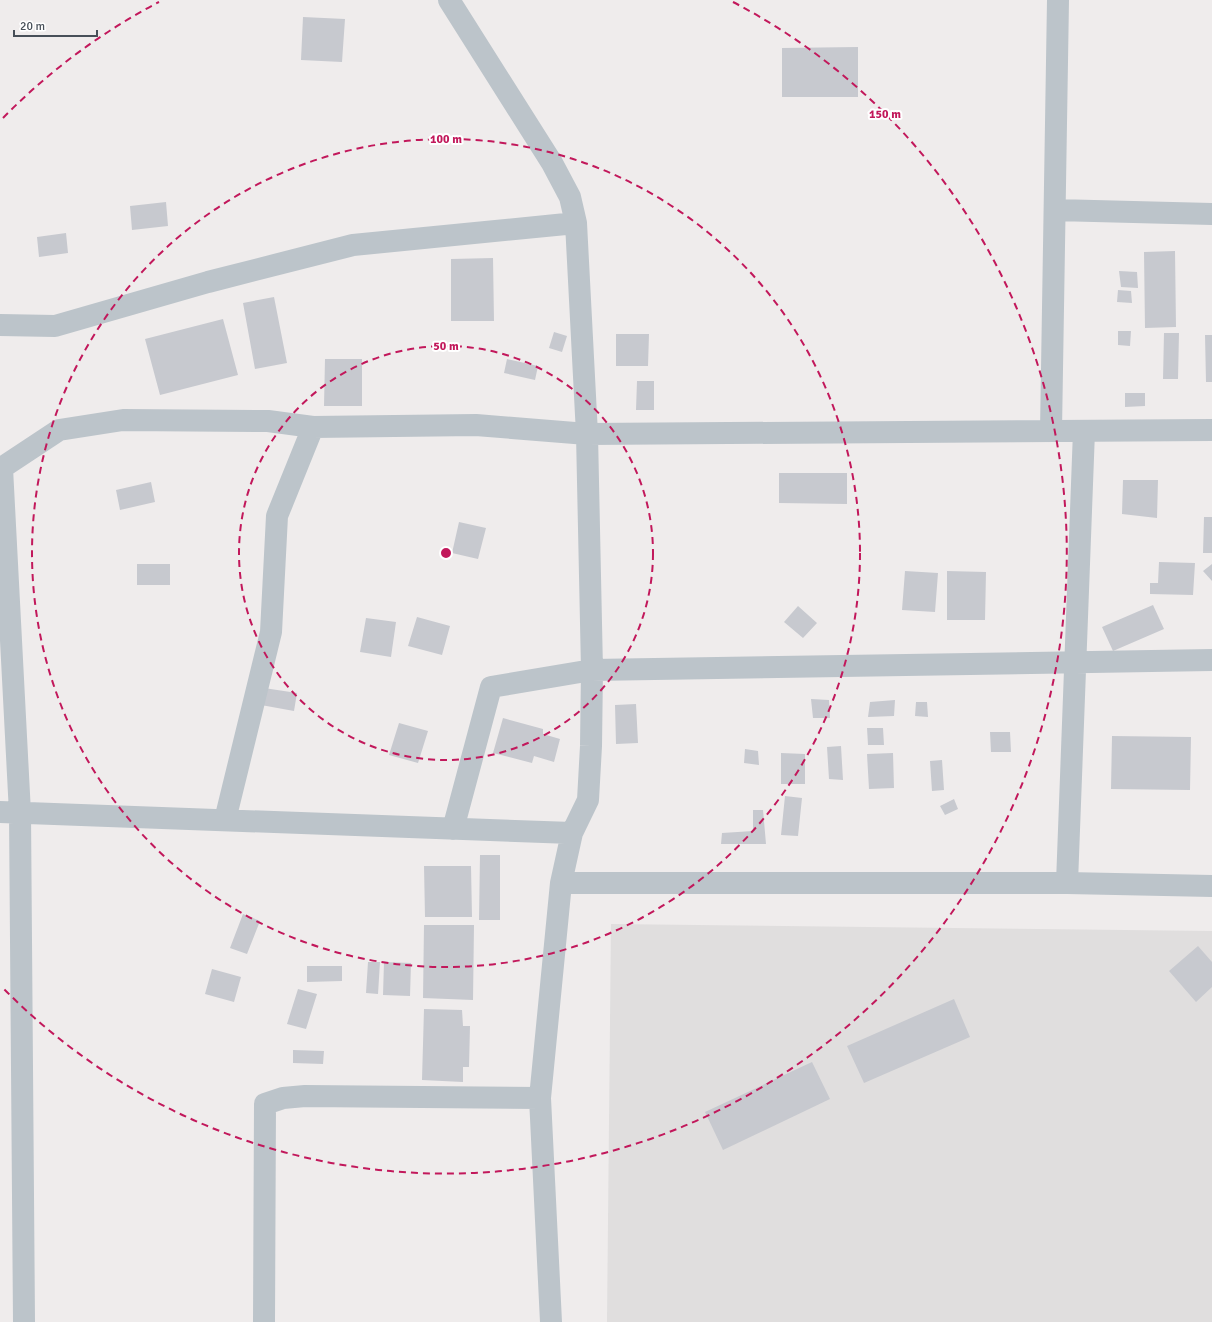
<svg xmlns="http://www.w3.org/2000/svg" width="1212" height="1322" viewBox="0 0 1212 1322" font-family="Signika,sans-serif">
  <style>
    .education { fill: #e0dede }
    .building { fill: #c7c9cf }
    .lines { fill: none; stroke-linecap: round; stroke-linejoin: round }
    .minor { stroke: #bcc4ca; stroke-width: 22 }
    .ring { fill: none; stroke: #c2185b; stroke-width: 2; stroke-dasharray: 7 5 }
    .centre { fill: #c2185b; stroke: #fff; stroke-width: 2 }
    .ring-label { font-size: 12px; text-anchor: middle; font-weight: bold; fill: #c2185b; stroke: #fff; stroke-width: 4; stroke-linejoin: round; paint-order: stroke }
  </style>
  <rect width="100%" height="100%" fill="#efecec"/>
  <!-- education -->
  <path class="education" d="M611 924 1212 931V1322H607Z"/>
  <!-- building -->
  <path class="building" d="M303 17 345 19 342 62 301 60Z
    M858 47V97H782V48Z
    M166 202 168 226 132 230 130 206Z
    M66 233 68 253 39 257 37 237Z
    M1175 251 1176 327 1145 328 1144 252Z
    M493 258 494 321H451V259Z
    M1119 271 1137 272 1138 288 1121 287Z
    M1118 290 1131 291 1132 303 1117 302Z
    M274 297 287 363 255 369 243 303Z
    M223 319 238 375 160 395 145 339Z
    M1118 331H1131L1130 346 1118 345Z
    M554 332 567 336 562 352 549 348Z
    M1164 333H1179L1178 379H1163Z
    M616 334H649L648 366H616Z
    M1205 335H1212V382H1206Z
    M325 359H362V406H324Z
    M507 359 538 366 535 380 504 373Z
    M637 381H654V410H636Z
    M1125 393H1145V406L1125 407Z
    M779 473H847V504L779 503Z
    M1123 480H1158L1157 518 1122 514Z
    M151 482 155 502 120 510 116 490Z
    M1204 517H1212V553H1203Z
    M459 522 486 528 478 559 452 553Z
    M1159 562 1195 563 1193 595 1150 594V583H1158Z
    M137 564H170V585H137Z
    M1212 564V581L1203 571Z
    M905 571 938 573 935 612 902 610Z
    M947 571 986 572 985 620H947Z
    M1153 605 1164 629 1113 651 1102 627Z
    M798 606 817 623 803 638 784 622Z
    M417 617 450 626 442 655 408 646Z
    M366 618 396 622 391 657 360 652Z
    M264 688 297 693 294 711 261 705Z
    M811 699 829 700 830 718H813Z
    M895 700 894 716 868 717 870 702Z
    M916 702H927L928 717 915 716Z
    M636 704 638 743 616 744 615 705Z
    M503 718 543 729V734L560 739 554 762 534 756 532 763 493 753Z
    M399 723 428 731 418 763 389 755Z
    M867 728H883L884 745H868Z
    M990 732H1010L1011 752H991Z
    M1112 736 1191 737 1190 790 1111 789Z
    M841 746 843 780 829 779 827 747Z
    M745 749 758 751 759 765 744 763Z
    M781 753 805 754V784H781Z
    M893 753 894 788 869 789 867 754Z
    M942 760 944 790 932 791 930 761Z
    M785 796 802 798 798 836 781 835Z
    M954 799 958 809 945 815 940 806Z
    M753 810H763L766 844H721L722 833 753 831Z
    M480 855H500V920H479Z
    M424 866H471L472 917H425Z
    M243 914 260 921 247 954 230 948Z
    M424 925H474L473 1000 423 998Z
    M1198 946 1212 962V987L1196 1002 1169 971Z
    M368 962H380L378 994 366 993Z
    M384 962 411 963 410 996 383 995Z
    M307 966H342V981L307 982Z
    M212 969 241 977 234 1002 205 994Z
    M298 989 317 994 306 1029 287 1024Z
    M954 999 970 1037 864 1083 847 1046Z
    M424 1009 462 1010 463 1026H470L469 1067H463V1082L422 1080Z
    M293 1050 324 1051 323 1064 293 1063Z
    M812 1062 830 1099 723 1150 705 1112Z"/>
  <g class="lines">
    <!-- minor -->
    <path class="minor" d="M449 0 552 163 570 197 576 223 587 434 592 670 591 746 588 800 572 833 561 883 540 1098 551 1322
      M1055 210 1212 214
      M0 325 55 326 208 282 353 245 576 223
      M1051 431 1058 0
      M2 468 20 813 24 1322
      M0 469 59 430 123 420 268 421 313 427 476 425 587 434 1212 430
      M0 812 572 833
      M225 820 271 632 277 516 313 427
      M453 829 491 687 592 670 1212 660
      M561 883H1067L1212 886
      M1067 883 1084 431
      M264 1322 265 1104 283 1098 305 1096 540 1098"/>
  </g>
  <!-- distance rings -->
  <g class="ring">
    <circle cx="446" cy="553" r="207"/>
    <circle cx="446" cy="553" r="414"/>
    <path d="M3 118A621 621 0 0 1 159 2M733 2A621 621 0 1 1 3 988"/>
  </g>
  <circle cx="446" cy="553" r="6" class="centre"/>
  <g class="ring-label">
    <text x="885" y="118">150 m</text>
    <text x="446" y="143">100 m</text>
    <text x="446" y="350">50 m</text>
  </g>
  <!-- scale -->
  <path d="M14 30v6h83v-6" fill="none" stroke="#474f58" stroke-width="2"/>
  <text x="20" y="30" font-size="12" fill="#474f58" stroke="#ffffff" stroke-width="3" paint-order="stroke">20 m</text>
</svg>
